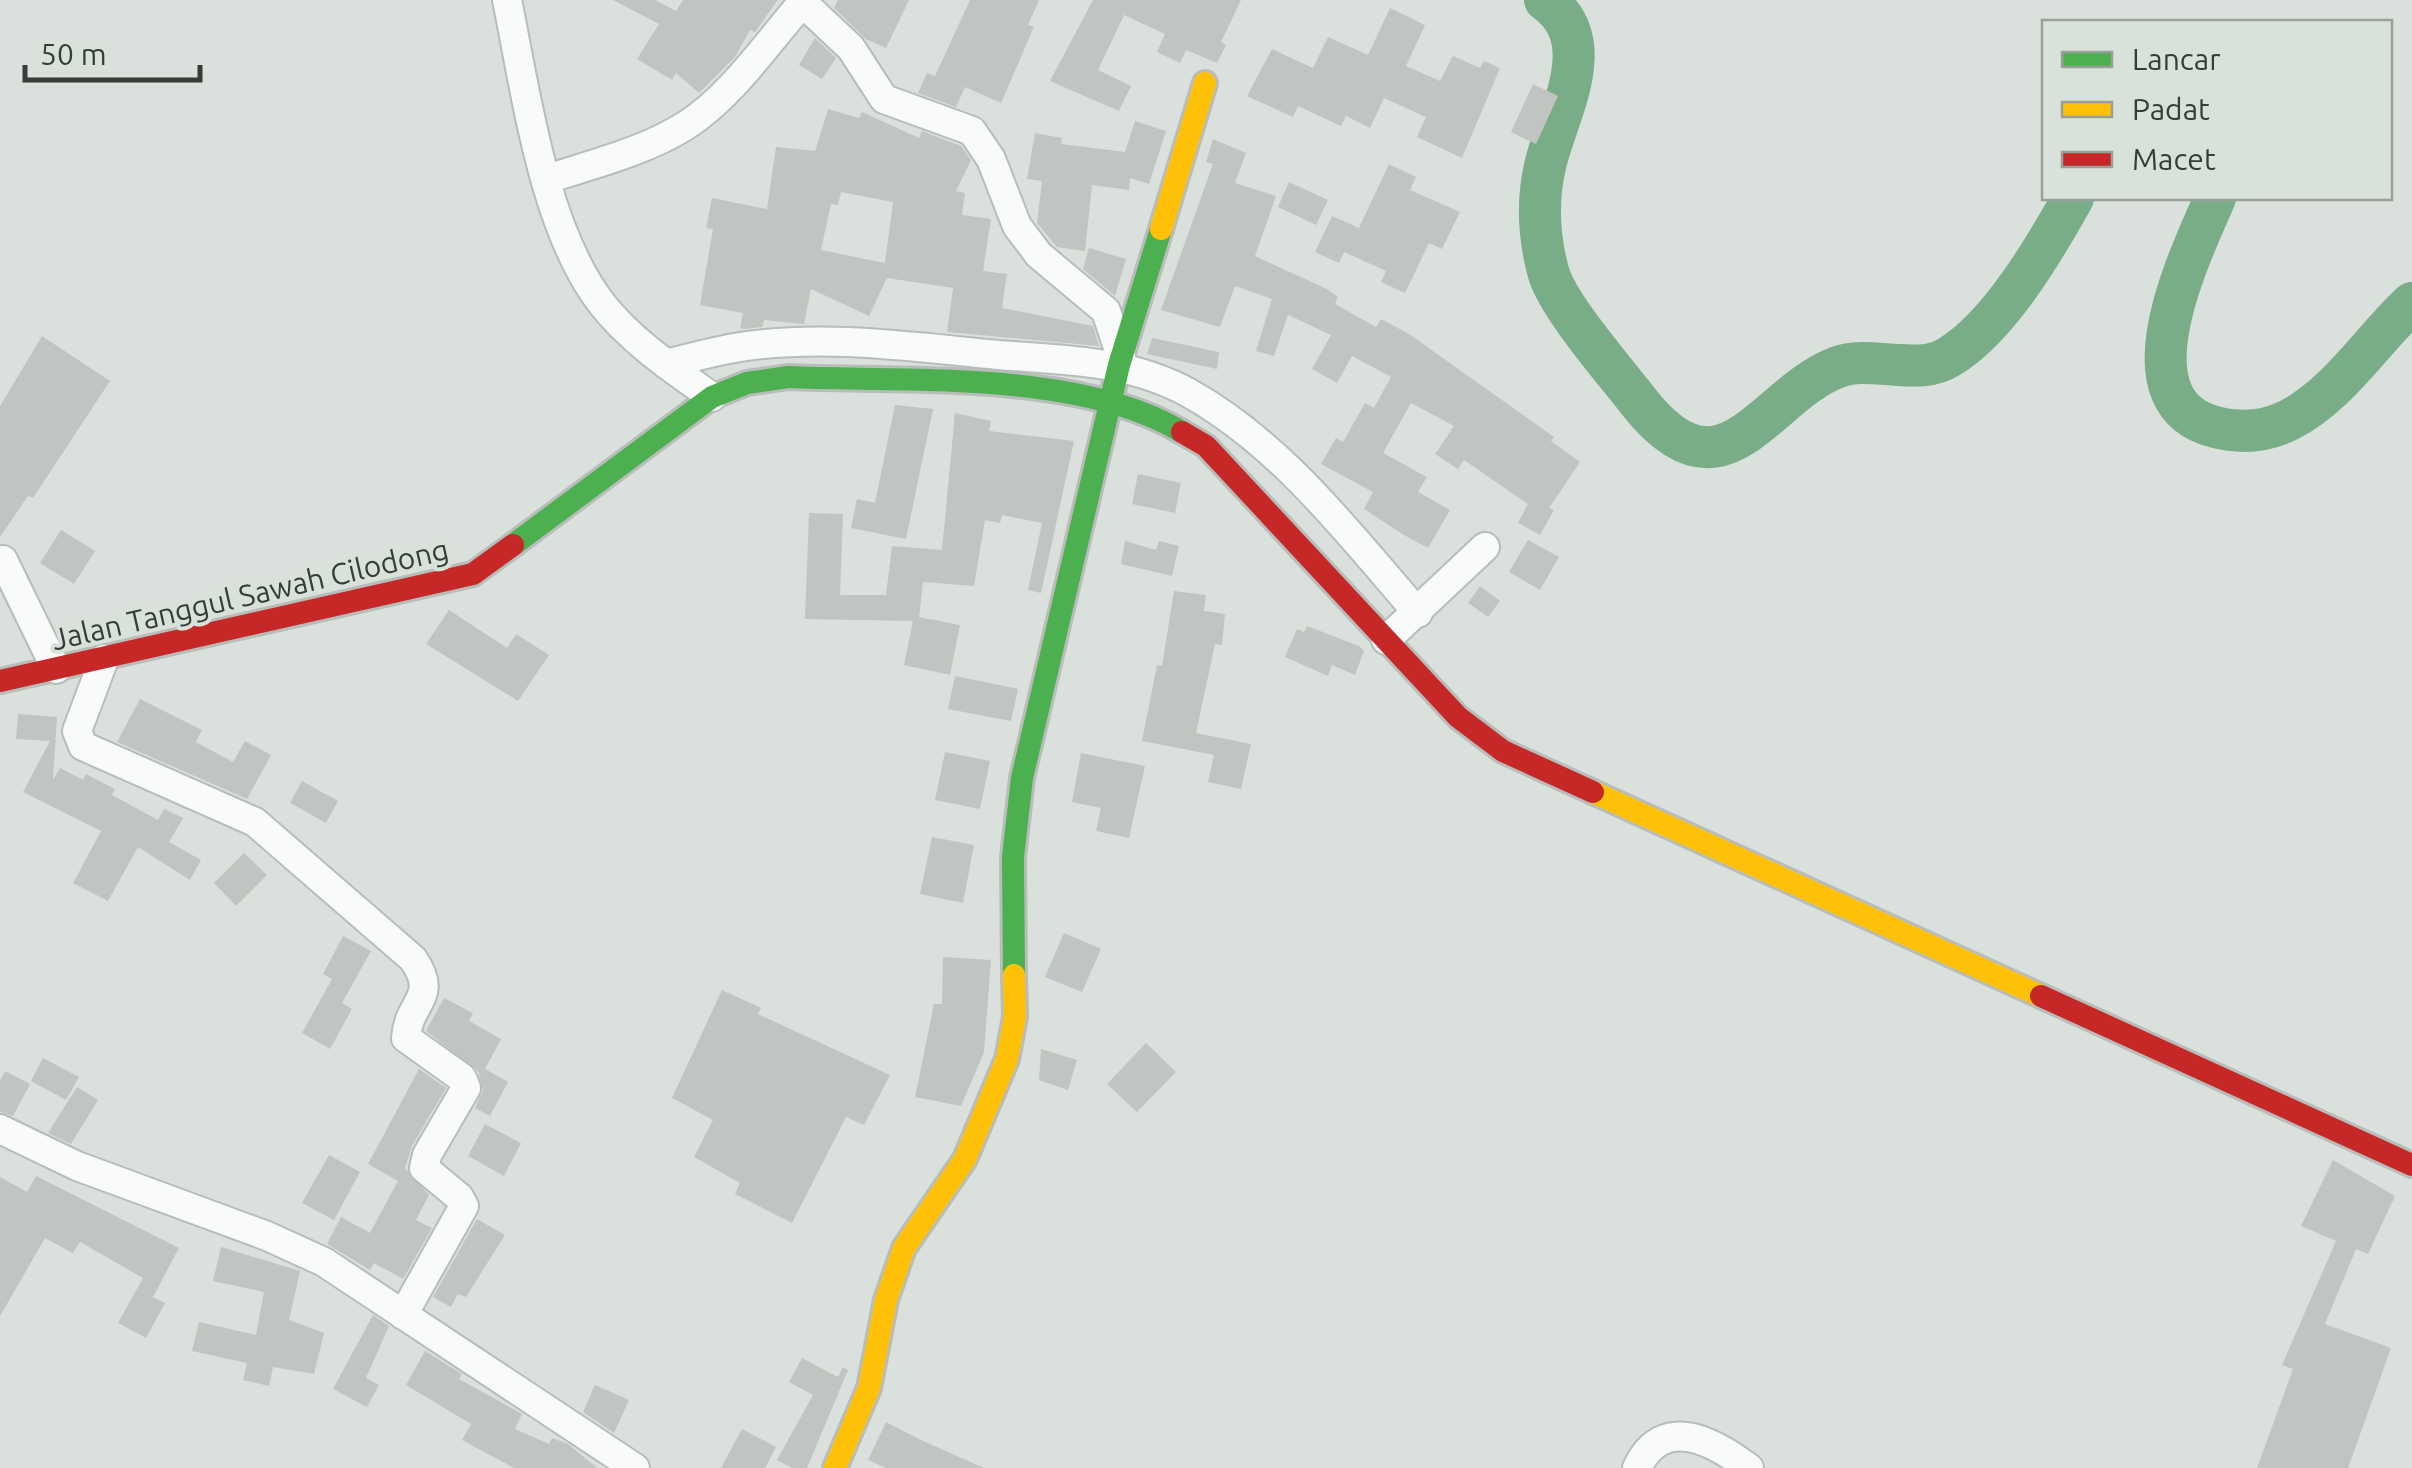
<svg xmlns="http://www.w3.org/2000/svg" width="2412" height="1468" viewBox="0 0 2412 1468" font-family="Ubuntu,sans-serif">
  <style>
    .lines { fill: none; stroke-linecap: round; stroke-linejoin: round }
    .river { stroke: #78ad88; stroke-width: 42 }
    .building { fill: #c1c5c2; fill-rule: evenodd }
    .street-casing { stroke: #b9bdba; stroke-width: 32 }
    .fast-casing { stroke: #b9bdba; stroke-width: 28 }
    .slow-casing { stroke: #b9bdba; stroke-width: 28 }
    .jam-casing { stroke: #b9bdba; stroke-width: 28 }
    .street { stroke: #f9fafa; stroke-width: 28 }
    .fast { stroke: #4caf50; stroke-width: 22 }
    .slow { stroke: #ffc107; stroke-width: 22 }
    .jam { stroke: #c62828; stroke-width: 22 }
    .labels { text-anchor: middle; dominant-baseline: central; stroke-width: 8; stroke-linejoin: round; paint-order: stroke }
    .street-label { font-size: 30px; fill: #383c39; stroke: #d8e2da }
  </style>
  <rect width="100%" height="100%" fill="#dae0db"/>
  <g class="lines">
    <!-- river -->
    <path class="river" d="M1545 0C1603 41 1557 113 1545 166 1537 201 1539 237 1548 271 1556 304 1615 371 1638 401 1724 511 1764 394 1838 367 1857 360 1878 364 1898 365 1916 366 1933 367 1949 357 1999 327 2045 248 2073 198
      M2215 198C2191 254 2117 402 2215 427 2241 434 2265 432 2289 420 2338 395 2372 340 2412 303"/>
  </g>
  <!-- building -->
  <path class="building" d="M613 0H655L676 11 683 0H778L755 32 750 30 735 57 699 93 676 73 672 80 637 59 659 24Z
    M838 0H909L886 48 866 39 834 8Z
    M970 0H1039L1028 25 1034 27 1001 103 965 87 956 107 918 93 927 73 935 76Z
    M1093 0H1241L1221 42 1226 45 1217 63 1186 50 1180 63 1157 52 1165 34 1124 15 1098 70 1131 86 1119 111 1050 81Z
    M1390 8 1425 25 1406 66 1440 81 1453 56 1480 68 1484 61 1500 68 1462 158 1417 137 1426 117 1384 98 1370 128 1346 116 1341 126 1298 106 1293 117 1247 96 1272 49 1313 68 1328 37 1368 55Z
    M815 38 836 58 822 79 799 65Z
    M1533 84 1558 96 1536 144 1511 132Z
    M828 109 859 118 862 112 919 138 922 131 961 146 971 160 956 191 965 193 962 215 991 219 983 271 1007 274 1002 308 1093 326 1099 346 947 332 953 288 887 278 869 316 811 289 804 324 764 320 762 327 744 329 740 328 743 313 700 305 713 229 706 228 712 198 767 209 776 147 815 151ZM841 192 893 202 885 263 821 250 831 204 838 205Z
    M1135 121 1166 131 1149 184 1130 178 1129 190 1092 185 1085 251 1057 247 1037 223 1042 181 1027 179 1035 133 1062 138 1061 144 1125 152Z
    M1213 139 1246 153 1235 183 1276 196 1255 256 1327 289 1338 297 1335 304 1376 327 1381 319 1409 334 1554 437 1551 441 1580 462 1549 508 1554 510 1540 535 1518 523 1528 504 1464 460 1458 469 1435 454 1454 426 1411 403 1383 453 1427 477 1418 492 1450 510 1428 548 1404 535 1364 509 1373 492 1321 464 1336 438 1343 442 1365 403 1374 408 1391 377 1352 356 1337 383 1312 369 1331 335 1288 315 1274 356 1256 351 1272 299 1235 286 1220 327 1161 310 1213 164 1206 162Z
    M1389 164 1416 177 1410 190 1460 212 1442 249 1429 243 1405 293 1381 282 1386 271 1344 252 1339 263 1315 252 1332 216 1359 228Z
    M1289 182 1328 200 1316 225 1278 207Z
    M1089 248 1126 259 1115 296 1083 269Z
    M42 336 110 381 33 498 28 496 0 537V406Z
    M1152 338 1219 352 1217 369 1147 354Z
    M895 405 933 409 906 539 851 528 857 499 875 503Z
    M955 413 991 421 989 431 1074 441 1041 593 1028 590 1042 523 1002 515 1000 523 985 520 974 586 923 582 919 617 960 625 950 675 904 665 913 621 805 619 809 513 843 514 840 595H886L892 546 942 550Z
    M1138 474 1181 483 1175 513 1132 504Z
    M61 530 95 551 74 584 40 563Z
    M1528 540 1559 557 1540 590 1509 572Z
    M1125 541 1156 550 1159 541 1179 546 1172 576 1121 564Z
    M1480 586 1500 601 1488 617 1468 603Z
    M1174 591 1206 595 1204 611 1225 614 1222 645 1215 644 1196 733 1251 744 1241 789 1208 782 1214 755 1142 741 1157 665 1162 666Z
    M449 610 507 648 516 634 549 655 518 701 426 644Z
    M1307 626 1359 646 1364 651 1355 675 1332 665 1328 676 1285 657 1297 629 1304 632Z
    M955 676 1018 689 1011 721 948 709Z
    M140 699 202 730 196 742 233 762 245 741 271 755 247 799 117 742Z
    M18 714 57 717 53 780 60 768 83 780 86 774 115 789 112 795 158 820 164 809 183 818 169 842 201 860 190 880 138 847 108 901 73 883 101 831 23 792 50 741 16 739Z
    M945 752 990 761 980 809 935 800Z
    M1081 753 1145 766 1129 838 1096 831 1101 808 1072 802Z
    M302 781 338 801 326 823 290 803Z
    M932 837 974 845 963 903 920 894Z
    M244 853 267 875 236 906 214 883Z
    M1064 933 1101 949 1082 992 1045 977Z
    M343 936 371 951 342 1003 352 1009 330 1049 302 1033 332 979 323 974Z
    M943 957 991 960 984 1052 961 1106 915 1097 934 1004H942Z
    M722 990 761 1008 758 1014 890 1075 864 1125 846 1117 792 1223 735 1194 740 1183 694 1157 713 1120 672 1098Z
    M444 998 473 1013 469 1021 501 1039 485 1069 508 1082 490 1116 475 1108 483 1090 478 1071 426 1031Z
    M1146 1043 1176 1072 1137 1112 1107 1084Z
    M1041 1049 1077 1060 1068 1090 1039 1080Z
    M43 1058 79 1077 66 1100 31 1081Z
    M419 1069 446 1088 412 1146 405 1168 429 1195 416 1220 432 1228 403 1279 374 1263 370 1270 327 1244 341 1217 370 1233 398 1181 368 1164Z
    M5 1071 30 1084 13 1116 0 1112V1081Z
    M77 1087 98 1100 71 1144 48 1133Z
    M485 1124 521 1143 504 1176 468 1156Z
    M329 1155 360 1172 334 1220 302 1203Z
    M2333 1160 2395 1196 2368 1254 2356 1249 2325 1324 2391 1348 2348 1468H2257L2293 1369 2282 1365 2336 1241 2301 1226Z
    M36 1176 179 1248 153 1297 165 1303 146 1338 118 1323 143 1278 80 1242 73 1253 45 1238 0 1316V1177L27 1192Z
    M477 1219 505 1235 466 1297 458 1294 451 1307 433 1297Z
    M221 1247 300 1271 289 1320 324 1333 314 1374 273 1367 269 1386 243 1380 247 1363 192 1351 199 1322 256 1335 264 1292 213 1281Z
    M373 1315 389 1326 366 1378 379 1385 367 1407 333 1389Z
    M425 1351 462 1374 459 1379 522 1414 515 1429 549 1444 552 1438 568 1444 597 1468H514L462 1440 471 1424 406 1385Z
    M802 1358 838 1377 843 1367 848 1370 807 1468H792L777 1460 813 1395 789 1382Z
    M595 1385 629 1400 614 1433 583 1412Z
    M886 1422 921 1440 984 1468H886L868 1460Z
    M742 1429 776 1447 765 1468H721Z"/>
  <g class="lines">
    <!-- street casing -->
    <g class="street-casing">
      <path id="street" d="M507 0C526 92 543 228 602 304 632 342 673 369 712 397
        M800 0 851 48 884 99 972 131 991 159 1017 226 1039 255 1106 311 1121 357
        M547 179C593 164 643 152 685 126 731 97 767 43 803 2
        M666 364C690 358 715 351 740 347 825 334 912 347 998 355 1064 360 1129 360 1189 393 1282 445 1349 534 1418 613
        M3 560 56 669
        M1386 640 1485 547
        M104 659 77 731 83 746 255 822 413 959C440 998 408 1001 406 1038L462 1078 466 1088 427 1155 424 1168 459 1197 464 1206 403 1315
        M0 1129 77 1166 267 1236 324 1262 635 1468
        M1637 1468C1663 1413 1713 1441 1749 1468"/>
    </g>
    <!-- fast casing -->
    <g class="fast-casing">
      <path id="fast" d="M513 545 712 397 747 383 788 377C906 382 1080 370 1182 432
        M1014 975 1013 857 1022 778 1119 365 1161 229"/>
    </g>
    <!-- slow casing -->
    <g class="slow-casing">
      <path id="slow" d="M1161 229 1205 83
        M1593 792 2041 996
        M835 1468 869 1388 886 1300 904 1248 965 1159 1007 1059 1015 1017 1014 975"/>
    </g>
    <!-- jam casing -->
    <g class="jam-casing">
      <path id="jam" d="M1182 432 1206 446 1458 717 1503 751 1593 792
        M0 681 473 574 513 545
        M2041 996 2412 1165"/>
    </g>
    <!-- street -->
    <use href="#street" class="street"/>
    <!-- fast -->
    <use href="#fast" class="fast"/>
    <!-- slow -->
    <use href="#slow" class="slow"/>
    <!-- jam -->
    <use href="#jam" class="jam"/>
  </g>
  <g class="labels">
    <!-- street labels -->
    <g class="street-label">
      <text transform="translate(250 594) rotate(-13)">Jalan Tanggul Sawah Cilodong</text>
    </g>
  </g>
  <!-- legend -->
  <rect x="2042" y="20" width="350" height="180" fill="#d8e2da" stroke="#98a09a" stroke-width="2.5"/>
  <rect x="2062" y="52" width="50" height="15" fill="#4caf50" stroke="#98a09a" stroke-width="2.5"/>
  <text x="2132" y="70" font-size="30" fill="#383c39">Lancar</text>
  <rect x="2062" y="102" width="50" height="15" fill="#ffc107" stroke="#98a09a" stroke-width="2.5"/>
  <text x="2132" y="120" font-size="30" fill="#383c39">Padat</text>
  <rect x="2062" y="152" width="50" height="15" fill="#c62828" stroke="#98a09a" stroke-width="2.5"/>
  <text x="2132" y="170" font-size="30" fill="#383c39">Macet</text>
  <!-- scale -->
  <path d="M25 65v15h175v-15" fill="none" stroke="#383c39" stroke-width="5"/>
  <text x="40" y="65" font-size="30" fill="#383c39" stroke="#d8e2da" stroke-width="8" paint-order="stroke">50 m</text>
</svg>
